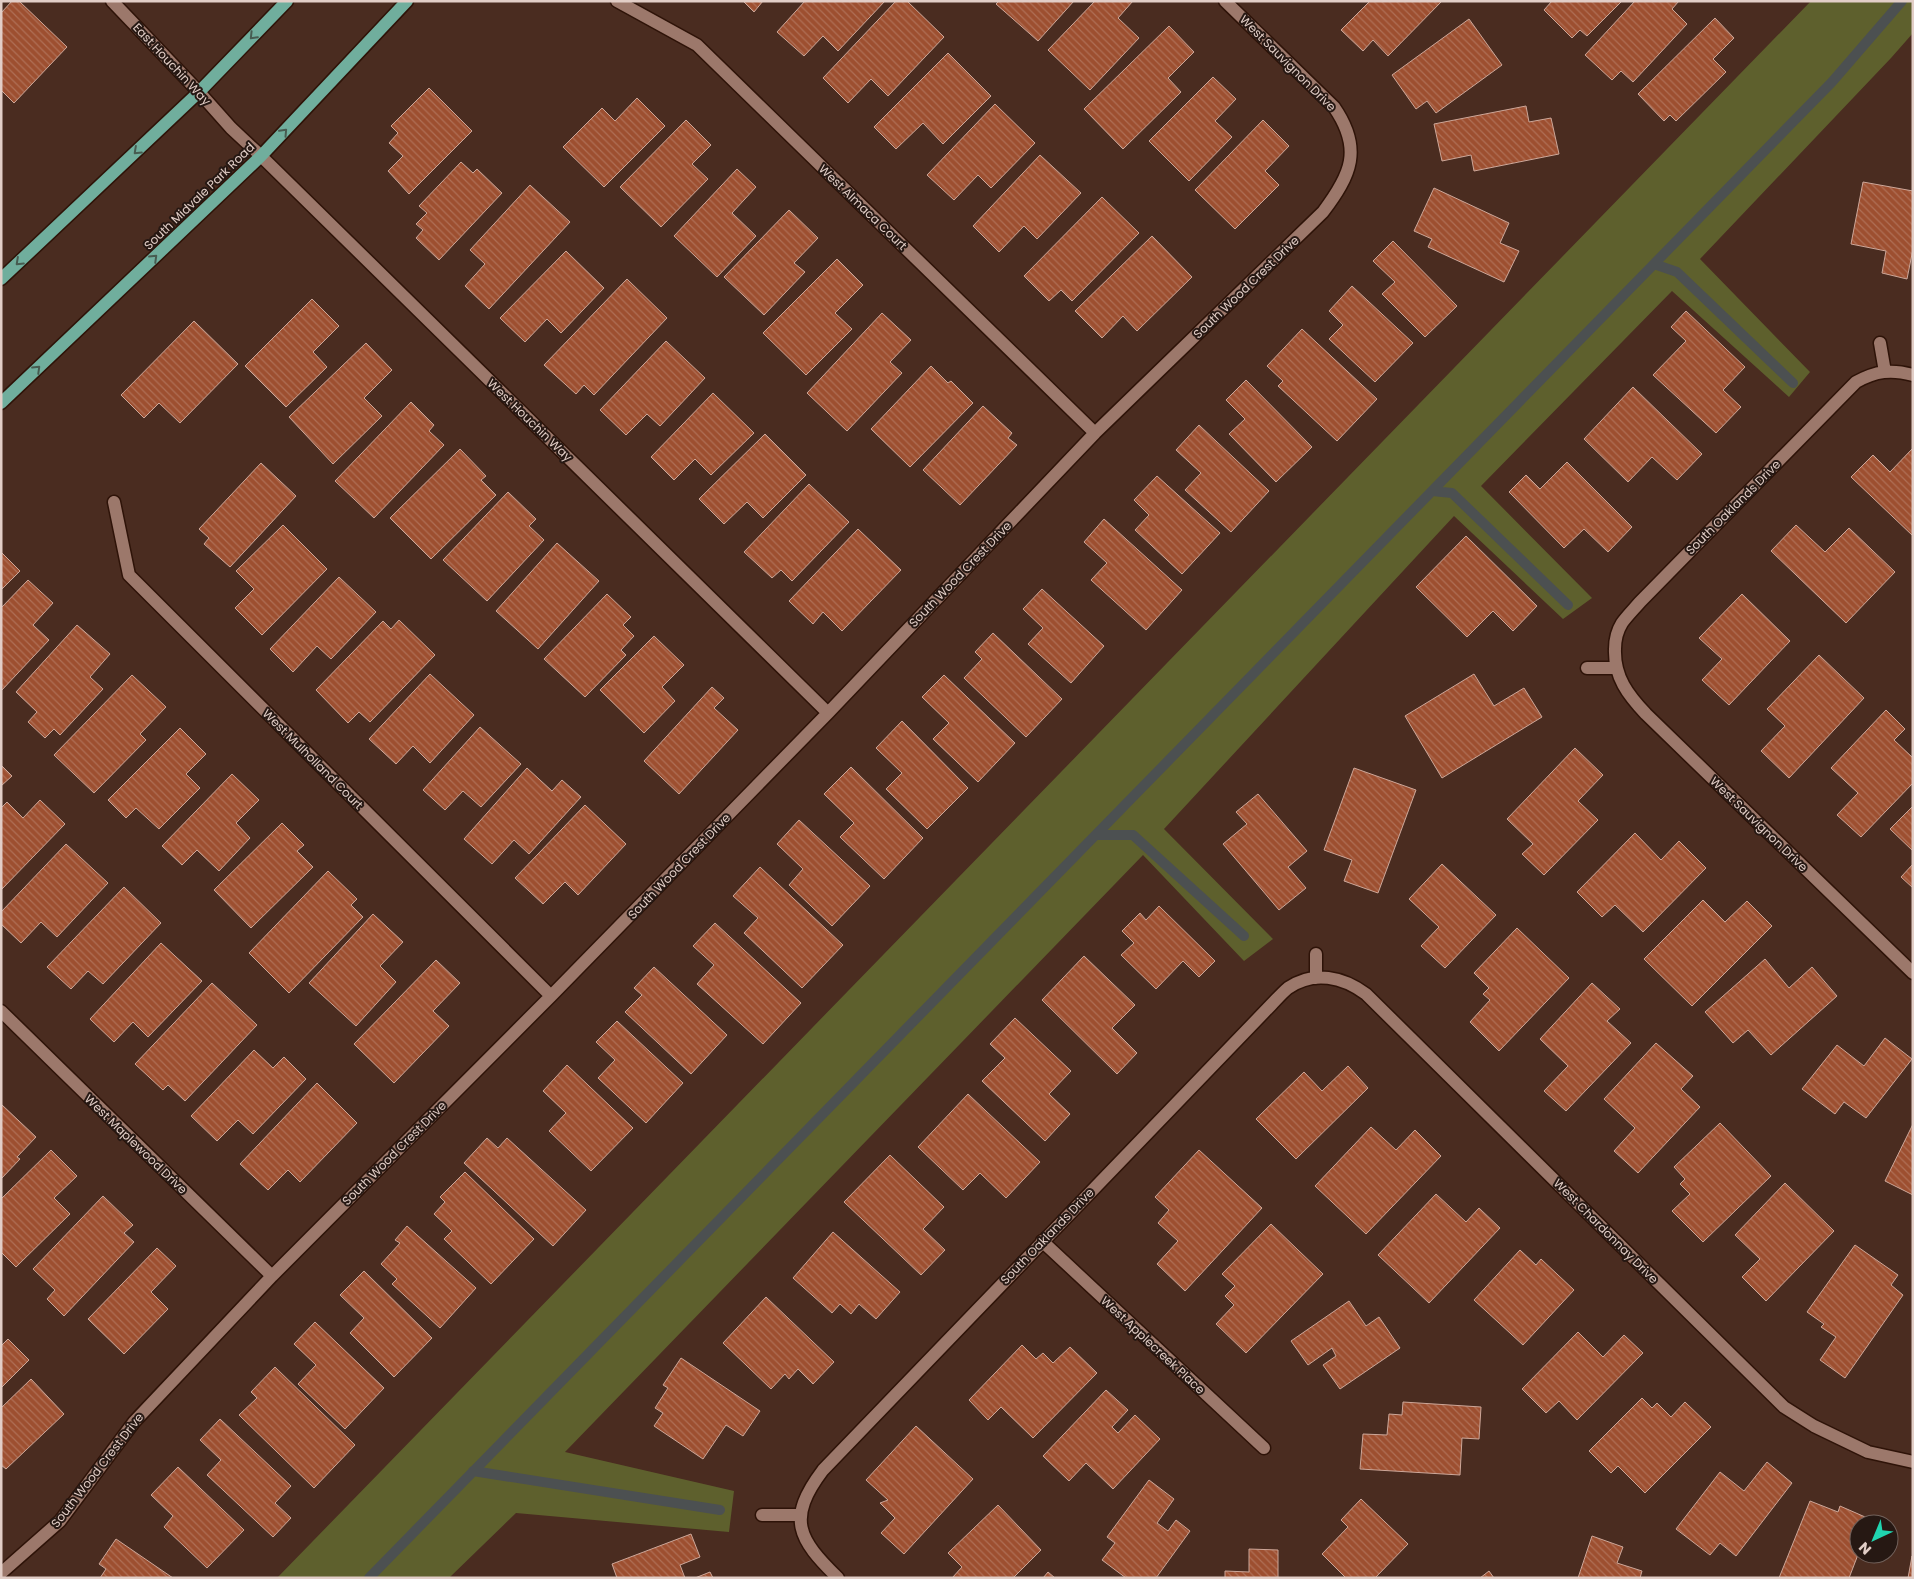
<svg xmlns="http://www.w3.org/2000/svg" width="1914" height="1579" viewBox="0 0 1914 1579" font-family="Poppins,sans-serif">
  <style>
    .green { fill: #5e602d }
    .lines { fill: none; stroke-linecap: round; stroke-linejoin: round }
    .stream { stroke: #4c5051; stroke-width: 10 }
    .building { fill: url(#building-back-hatch); stroke: #cda799 }
    .minor-casing { stroke: #2e1308; stroke-width: 15 }
    .major-casing { stroke: #2e1308; stroke-width: 15 }
    .minor { stroke: #9c786b; stroke-width: 12 }
    .major { stroke: #70ae9d; stroke-width: 12 }
    .oneway { stroke: #475c51 }
    .labels { text-anchor: middle; dominant-baseline: central; stroke-width: 4; stroke-linejoin: round; paint-order: stroke }
    .street-label { font-size: 12px; fill: #e2cec7; stroke: #261813 }
  </style>
  <defs>
    <pattern id="building-back-hatch" width="6" height="6" patternUnits="userSpaceOnUse" patternTransform="scale(1.25)"><rect width="6" height="6" fill="#9d4f30"/><path d="M-1 5l2 2M0 0l6 6M5-1l2 2" fill="none" stroke="#af6f56"/></pattern>
  </defs>
  <rect width="100%" height="100%" fill="#4a2c20"/>
  <!-- green -->
  <path class="green" d="M1811 1H1913V33L1891 58 1700 259 1810 372 1789 397 1672 291 1481 486 1592 598 1563 619 1454 516 1164 829 1273 939 1244 961 1143 855 565 1452 734 1491 729 1532 516 1513 449 1578H277Z"/>
  <g class="lines">
    <!-- stream -->
    <path class="stream" d="M1654 264 1677 272 1793 383
      M1432 491 1452 493 1568 605
      M1096 835H1133L1244 936
      M473 1471 720 1510
      M369 1578 1832 82 1902 1"/>
  </g>
  <!-- building -->
  <path class="building" d="M12 1H19L67 47 14 103 1 90V13Z
    M743 1H763L754 12Z
    M805 1H885L838 51 823 36 804 56 777 32Z
    M896 1H907L944 37 888 96 871 79 848 103 823 78Z
    M999 1H1074L1038 41 996 4Z
    M1095 1H1133L1118 18 1139 38 1090 90 1048 50Z
    M1370 1H1442L1388 56 1373 40 1363 51 1341 30Z
    M1552 1H1622L1587 36 1580 30 1572 38 1544 10Z
    M1635 1H1679L1672 9 1687 24 1633 82 1621 71 1612 80 1585 55Z
    M1715 18 1734 38 1713 59 1726 72 1676 121 1670 115 1664 121 1638 94Z
    M1469 19 1502 65 1436 113 1427 101 1416 109 1392 75Z
    M1169 26 1194 52 1168 78 1181 92 1123 149 1084 109Z
    M948 53 991 96 943 144 923 123 896 149 874 127Z
    M1213 77 1236 99 1215 121 1232 137 1189 181 1149 141Z
    M429 88 472 131 409 194 388 171 403 156 389 143 398 133 391 126Z
    M637 98 665 126 604 187 563 147 602 108 615 121Z
    M995 104 1035 143 991 188 978 175 954 200 927 175Z
    M1526 106 1529 122 1551 118 1559 154 1474 171 1471 155 1442 161 1434 124Z
    M686 120 711 145 692 164 708 179 661 227 620 187Z
    M1263 120 1289 146 1265 171 1279 185 1235 229 1195 190Z
    M1040 155 1081 193 1037 239 1024 226 999 252 973 226Z
    M461 162 473 173 477 169 502 193 439 260 416 238 423 230 416 224 427 213 419 206Z
    M737 169 756 187 732 213 756 236 717 277 674 236Z
    M1863 182 1913 191V249L1907 279 1882 273 1886 251 1851 244Z
    M530 185 570 222 489 309 465 286 485 264 470 250Z
    M1434 188 1509 223 1500 243 1519 251 1504 282 1428 247 1432 239 1414 231Z
    M1102 197 1139 233 1072 301 1061 290 1049 301 1024 276Z
    M789 210 818 238 794 263 805 272 764 315 724 277Z
    M1152 236 1192 277 1137 331 1123 316 1102 338 1075 311Z
    M1393 241 1457 306 1425 337 1382 294 1395 282 1373 261Z
    M566 251 604 288 561 333 547 319 525 342 500 318Z
    M837 259 863 285 835 313 852 329 806 375 763 333Z
    M627 279 667 318 594 395 584 385 576 394 544 365Z
    M1352 286 1413 343 1375 382 1329 339 1343 325 1329 311Z
    M312 299 339 326 313 352 327 367 286 407 245 366Z
    M1686 311 1745 367 1723 390 1741 407 1716 433 1653 375 1686 341 1671 327Z
    M882 313 911 340 890 362 902 373 847 431 807 393Z
    M194 321 238 364 180 423 159 403 144 418 121 395Z
    M1302 329 1377 399 1337 441 1278 386 1283 381 1267 366Z
    M666 341 705 378 660 426 647 414 626 435 600 410Z
    M366 343 392 370 364 398 382 416 333 464 289 417Z
    M931 366 948 383 951 381 973 403 910 467 871 429Z
    M1246 380 1312 447 1276 482 1229 434 1245 419 1226 400Z
    M1633 387 1702 454 1677 480 1652 457 1628 482 1584 439Z
    M713 393 754 433 711 475 695 459 674 480 651 457Z
    M411 402 434 425 429 431 444 445 374 518 335 481Z
    M983 406 1012 433 1008 438 1017 445 960 505 923 470Z
    M1199 425 1269 491 1231 532 1185 490 1201 473 1176 450Z
    M765 434 806 475 763 518 747 502 724 524 699 499Z
    M460 449 486 476 481 480 496 495 431 559 390 518Z
    M1912 449H1913V536L1851 477 1873 455 1890 472Z
    M1567 462 1632 527 1608 552 1584 529 1564 548 1509 492 1526 475 1540 489Z
    M261 463 296 496 230 567 204 544 209 538 199 529Z
    M1157 476 1220 533 1182 574 1135 530 1149 515 1134 500Z
    M809 484 849 522 792 581 781 570 772 578 744 552Z
    M508 492 536 519 529 526 544 540 487 601 443 560Z
    M1104 519 1182 590 1146 630 1091 580 1107 563 1084 542Z
    M283 525 327 569 262 635 235 608 254 589 236 571Z
    M1796 525 1825 552 1849 528 1895 572 1846 623 1771 551Z
    M858 529 901 570 842 631 823 612 813 624 789 601Z
    M1466 536 1537 606 1513 631 1493 611 1467 637 1416 587Z
    M557 543 599 581 538 649 496 611Z
    M1 552 20 571 1 590Z
    M339 577 376 612 331 659 317 646 293 672 270 649Z
    M28 580 53 603 33 625 49 640 1 691V608Z
    M1042 589 1104 646 1071 683 1028 644 1043 628 1023 609Z
    M607 594 631 617 623 625 634 636 621 650 626 655 585 697 544 659Z
    M1742 594 1790 641 1729 705 1702 680 1722 659 1699 638Z
    M399 620 435 655 370 722 359 712 348 723 316 690 383 621 391 629Z
    M77 625 110 654 90 677 103 689 60 735 54 729 45 738 28 722 37 712 16 692Z
    M993 633 1062 699 1026 737 964 678 982 659 975 652Z
    M654 636 684 665 662 687 675 701 644 733 600 690Z
    M1819 655 1864 698 1789 778 1761 751 1785 726 1767 709Z
    M430 674 474 715 430 763 413 746 396 764 369 739Z
    M1474 674 1494 706 1524 688 1542 717 1442 778 1405 716Z
    M132 675 166 707 140 734 146 740 94 793 54 755Z
    M944 675 1015 743 978 782 933 739 949 723 922 697Z
    M712 687 724 698 714 708 738 730 679 794 644 761Z
    M1886 710 1905 729 1894 740 1913 758V783L1861 837 1837 815 1858 793 1831 768Z
    M902 721 968 788 927 829 886 789 902 773 876 748Z
    M480 727 521 764 481 807 463 791 445 810 423 790Z
    M180 728 206 754 186 774 200 788 159 829 136 808 126 818 108 800Z
    M1575 748 1603 775 1578 801 1598 820 1544 875 1522 854 1533 844 1507 819Z
    M1 765 12 776 1 786Z
    M851 767 923 838 884 879 840 837 854 823 824 794Z
    M527 768 552 791 562 780 581 797 529 854 514 840 492 864 464 839Z
    M1354 768 1416 790 1378 893 1344 881 1352 860 1324 850Z
    M232 774 259 800 236 823 250 838 219 871 197 850 182 865 162 846Z
    M1258 794 1307 851 1288 867 1306 888 1279 910 1223 844 1247 824 1236 812Z
    M40 800 65 824 1 890V808L7 802 23 818Z
    M585 805 626 844 578 895 565 882 543 904 515 878Z
    M1913 806V851L1890 829Z
    M799 820 870 886 832 926 789 885 803 869 777 844Z
    M282 823 304 845 297 851 313 867 251 928 214 890Z
    M1635 833 1661 860 1679 841 1706 868 1643 932 1615 905 1602 917 1577 892Z
    M66 844 108 883 57 937 41 922 21 943 1 924V912Z
    M1442 864 1496 915 1445 968 1421 946 1439 927 1409 899Z
    M1913 864V888L1901 877Z
    M760 867 843 945 802 988 744 933 758 918 733 896Z
    M328 871 357 899 351 905 363 917 289 993 249 953Z
    M124 887 161 923 103 984 88 971 71 989 47 967Z
    M1703 900 1725 922 1747 901 1772 926 1692 1006 1644 959Z
    M1159 906 1215 961 1199 977 1183 961 1156 989 1121 955 1134 943 1122 931 1140 913 1146 920Z
    M373 914 403 942 380 966 396 982 356 1026 309 983Z
    M715 923 801 1003 763 1044 697 984 714 965 693 946Z
    M1517 928 1569 978 1499 1051 1470 1022 1490 1000 1483 994 1489 988 1474 973Z
    M161 943 202 981 148 1037 133 1022 114 1042 90 1019Z
    M1084 956 1135 1005 1112 1028 1137 1053 1117 1074 1042 1000Z
    M1765 959 1789 988 1812 967 1837 996 1771 1055 1748 1030 1733 1043 1705 1012Z
    M436 960 460 983 433 1011 449 1026 394 1083 354 1044Z
    M654 967 727 1035 691 1074 625 1012 642 995 634 988Z
    M212 983 257 1025 185 1101 168 1085 163 1090 135 1064Z
    M1592 983 1620 1009 1607 1021 1631 1043 1566 1111 1544 1091 1568 1066 1540 1039Z
    M1015 1018 1071 1071 1049 1094 1070 1114 1045 1141 982 1081 1005 1058 990 1044Z
    M617 1021 683 1083 646 1123 598 1078 615 1060 596 1042Z
    M1885 1038 1912 1059 1866 1118 1844 1102 1835 1114 1802 1089 1837 1045 1864 1066Z
    M1656 1043 1693 1076 1681 1089 1700 1107 1638 1173 1614 1151 1635 1128 1604 1099Z
    M254 1050 273 1068 284 1057 306 1079 253 1134 238 1120 217 1141 191 1116Z
    M567 1065 633 1128 591 1171 549 1131 566 1113 543 1091Z
    M1348 1066 1368 1088 1296 1159 1256 1119 1304 1072 1322 1091Z
    M317 1083 357 1123 300 1182 288 1170 268 1190 240 1164Z
    M968 1094 1040 1162 1006 1198 980 1173 963 1190 918 1147Z
    M1 1104 36 1137 17 1157 20 1159 1 1179Z
    M1720 1123 1771 1176 1703 1242 1672 1211 1690 1194 1680 1184 1685 1179 1674 1167Z
    M1913 1124V1195L1885 1181Z
    M1371 1127 1396 1150 1415 1130 1441 1156 1366 1234 1315 1186Z
    M487 1138 498 1148 507 1138 586 1210 553 1246 464 1163Z
    M51 1150 77 1176 54 1198 70 1214 16 1267 1 1252V1199Z
    M1199 1150 1262 1208 1185 1291 1157 1264 1178 1241 1158 1223 1169 1210 1155 1197Z
    M890 1155 944 1207 923 1229 945 1250 921 1275 844 1202Z
    M465 1172 534 1239 491 1284 444 1239 452 1231 434 1214 445 1202 440 1197Z
    M1785 1183 1834 1231 1766 1301 1742 1277 1760 1259 1735 1235Z
    M1436 1194 1466 1222 1479 1208 1500 1228 1429 1303 1378 1255Z
    M103 1196 133 1225 124 1233 134 1242 64 1316 47 1299 55 1290 33 1269Z
    M1271 1224 1323 1274 1246 1353 1216 1324 1234 1305 1225 1296 1235 1286 1222 1274Z
    M407 1226 476 1288 440 1328 392 1284 397 1279 381 1264 400 1243 395 1240Z
    M833 1232 900 1292 876 1319 859 1304 851 1314 840 1304 832 1313 793 1278Z
    M1855 1245 1898 1275 1891 1285 1903 1295 1845 1378 1820 1360 1836 1337 1821 1327 1824 1324 1807 1312Z
    M157 1248 176 1266 151 1292 168 1309 124 1354 88 1319Z
    M1520 1250 1536 1265 1541 1259 1574 1290 1523 1345 1474 1300Z
    M364 1271 432 1338 394 1377 350 1333 364 1318 340 1295Z
    M766 1297 834 1362 813 1384 798 1369 789 1379 785 1374 771 1389 723 1343Z
    M1349 1301 1366 1326 1379 1317 1400 1348 1340 1389 1323 1365 1336 1356 1332 1348 1308 1365 1291 1341Z
    M315 1322 384 1388 345 1429 298 1384 316 1365 294 1344Z
    M1578 1332 1603 1357 1624 1335 1643 1353 1577 1420 1559 1401 1546 1413 1522 1389Z
    M8 1339 29 1360 1 1388V1346Z
    M1022 1345 1036 1359 1043 1353 1053 1363 1070 1347 1097 1373 1033 1438 1001 1407 988 1420 969 1400Z
    M681 1358 760 1411 743 1436 726 1425 703 1459 654 1426 663 1413 655 1408 668 1388 663 1385Z
    M275 1367 355 1445 314 1488 239 1415 257 1398 251 1392Z
    M31 1379 64 1414 6 1469 1 1465V1408Z
    M1106 1390 1128 1410 1112 1427 1118 1433 1135 1415 1160 1439 1113 1489 1086 1463 1069 1481 1043 1456Z
    M1642 1398 1652 1408 1657 1403 1671 1417 1685 1402 1711 1427 1645 1493 1618 1466 1611 1473 1589 1451Z
    M1403 1402 1481 1407 1479 1439 1462 1438 1460 1475 1360 1469 1363 1434 1387 1435 1389 1414 1402 1415Z
    M220 1419 291 1486 275 1503 291 1518 273 1537 207 1475 221 1460 200 1440Z
    M916 1426 973 1479 904 1554 881 1533 895 1518 880 1503 888 1500 866 1480Z
    M1767 1462 1792 1483 1736 1556 1720 1543 1710 1555 1676 1529 1720 1472 1744 1491Z
    M178 1467 244 1530 207 1568 164 1527 173 1516 151 1495Z
    M1149 1480 1174 1499 1157 1523 1168 1531 1176 1520 1190 1531 1156 1578H1126L1102 1560 1115 1543 1107 1537Z
    M1361 1499 1408 1544 1375 1578H1346L1322 1554 1348 1527 1341 1520Z
    M1810 1501 1838 1512 1840 1506 1872 1520 1870 1524H1859V1552L1849 1578H1779Z
    M998 1505 1041 1550 1013 1578H952L962 1567 948 1553Z
    M691 1534 700 1557 680 1565 685 1578H617L612 1564Z
    M1592 1536 1623 1547 1617 1563 1642 1571 1640 1578H1578Z
    M116 1539 173 1578H100L106 1569 99 1564Z
    M1249 1549 1278 1550V1578H1225V1571L1249 1572Z
    M1912 1556 1913 1578H1908Z
    M1489 1571 1494 1578H1480Z
    M710 1572 713 1578H695Z
    M1048 1572 1055 1578H1043Z"/>
  <g class="lines">
    <!-- minor casing -->
    <g class="minor-casing">
      <path id="minor" d="M112 1 199 92 231 128 261 156 828 713
        M617 1 697 45 1095 433
        M1880 343 1885 372
        M1913 375C1891 369 1876 371 1856 382L1640 602C1634 609 1627 616 1622 623 1617 631 1615 641 1615 649 1614 677 1628 695 1646 714L1913 973
        M114 502 129 575 551 996
        M1587 668H1616
        M1316 978V954
        M1 1011 272 1276
        M1042 1241 1264 1448
        M762 1515H800
        M1 1573 60 1521 134 1422 272 1276 551 996 828 713 1095 433 1323 212C1351 175 1363 149 1334 107L1225 1
        M838 1578C798 1539 786 1519 823 1470L1271 1005C1276 1000 1282 993 1288 988 1314 970 1343 977 1366 994L1784 1407 1814 1426 1868 1452 1913 1462"/>
    </g>
    <!-- major casing -->
    <g class="major-casing">
      <path id="major" d="M1 279 199 92 287 1
        M1 403 261 156 407 1"/>
    </g>
    <!-- minor -->
    <use href="#minor" class="minor"/>
    <!-- major -->
    <use href="#major" class="major"/>
  </g>
  <!-- one-way arrows -->
  <defs><path id="oneway-chevron" d="M-2-3.5L2.5 0L-2 3.5" fill="none" stroke-width="1.6" stroke-linecap="round" stroke-linejoin="round" transform="scale(1.25)"/></defs>
  <g class="oneway">
    <use href="#oneway-chevron" transform="translate(253 36) rotate(134)"/>
    <use href="#oneway-chevron" transform="translate(284 132) rotate(-47)"/>
    <use href="#oneway-chevron" transform="translate(137 151) rotate(137)"/>
    <use href="#oneway-chevron" transform="translate(154 258) rotate(-44)"/>
    <use href="#oneway-chevron" transform="translate(19 262) rotate(137)"/>
    <use href="#oneway-chevron" transform="translate(37 369) rotate(-44)"/>
  </g>
  <g class="labels">
    <!-- street labels -->
    <g class="street-label">
      <text transform="translate(1288 63) rotate(45)">West Sauvignon Drive</text>
      <text transform="translate(172 64) rotate(47)">East Houchin Way</text>
      <text transform="translate(199 196) rotate(-44)">South Midvale Park Road</text>
      <text transform="translate(863 207) rotate(44)">West Almaca Court</text>
      <text transform="translate(1246 287) rotate(-44)">South Wood Crest Drive</text>
      <text transform="translate(530 420) rotate(44)">West Houchin Way</text>
      <text transform="translate(1733 507) rotate(-45)">South Oaklands Drive</text>
      <text transform="translate(960 574) rotate(-46)">South Wood Crest Drive</text>
      <text transform="translate(313 759) rotate(45)">West Mulholland Court</text>
      <text transform="translate(1759 824) rotate(44)">West Sauvignon Drive</text>
      <text transform="translate(679 866) rotate(-46)">South Wood Crest Drive</text>
      <text transform="translate(136 1144) rotate(44)">West Maplewood Drive</text>
      <text transform="translate(394 1153) rotate(-45)">South Wood Crest Drive</text>
      <text transform="translate(1606 1231) rotate(45)">West Chardonnay Drive</text>
      <text transform="translate(1047 1236) rotate(-46)">South Oaklands Drive</text>
      <text transform="translate(1153 1345) rotate(43)">West Applecreek Place</text>
      <text transform="translate(97 1470) rotate(-52)">South Wood Crest Drive</text>
    </g>
  </g>
  <!-- border -->
  <rect width="1914" height="1579" fill="none" stroke="#e2cec7" stroke-width="5"/>
  <!-- north arrow -->
  <g transform="translate(1874 1539) rotate(224)"><circle r="24" fill="#261813" stroke="#71615b"/>
  <path d="M0-4L9 19L0 12L-9 19Z" fill="#20d5b0"/>
  <text y="-8" font-size="14" font-weight="bold" text-anchor="middle" fill="#e2cec7">N</text>
  </g>
</svg>
